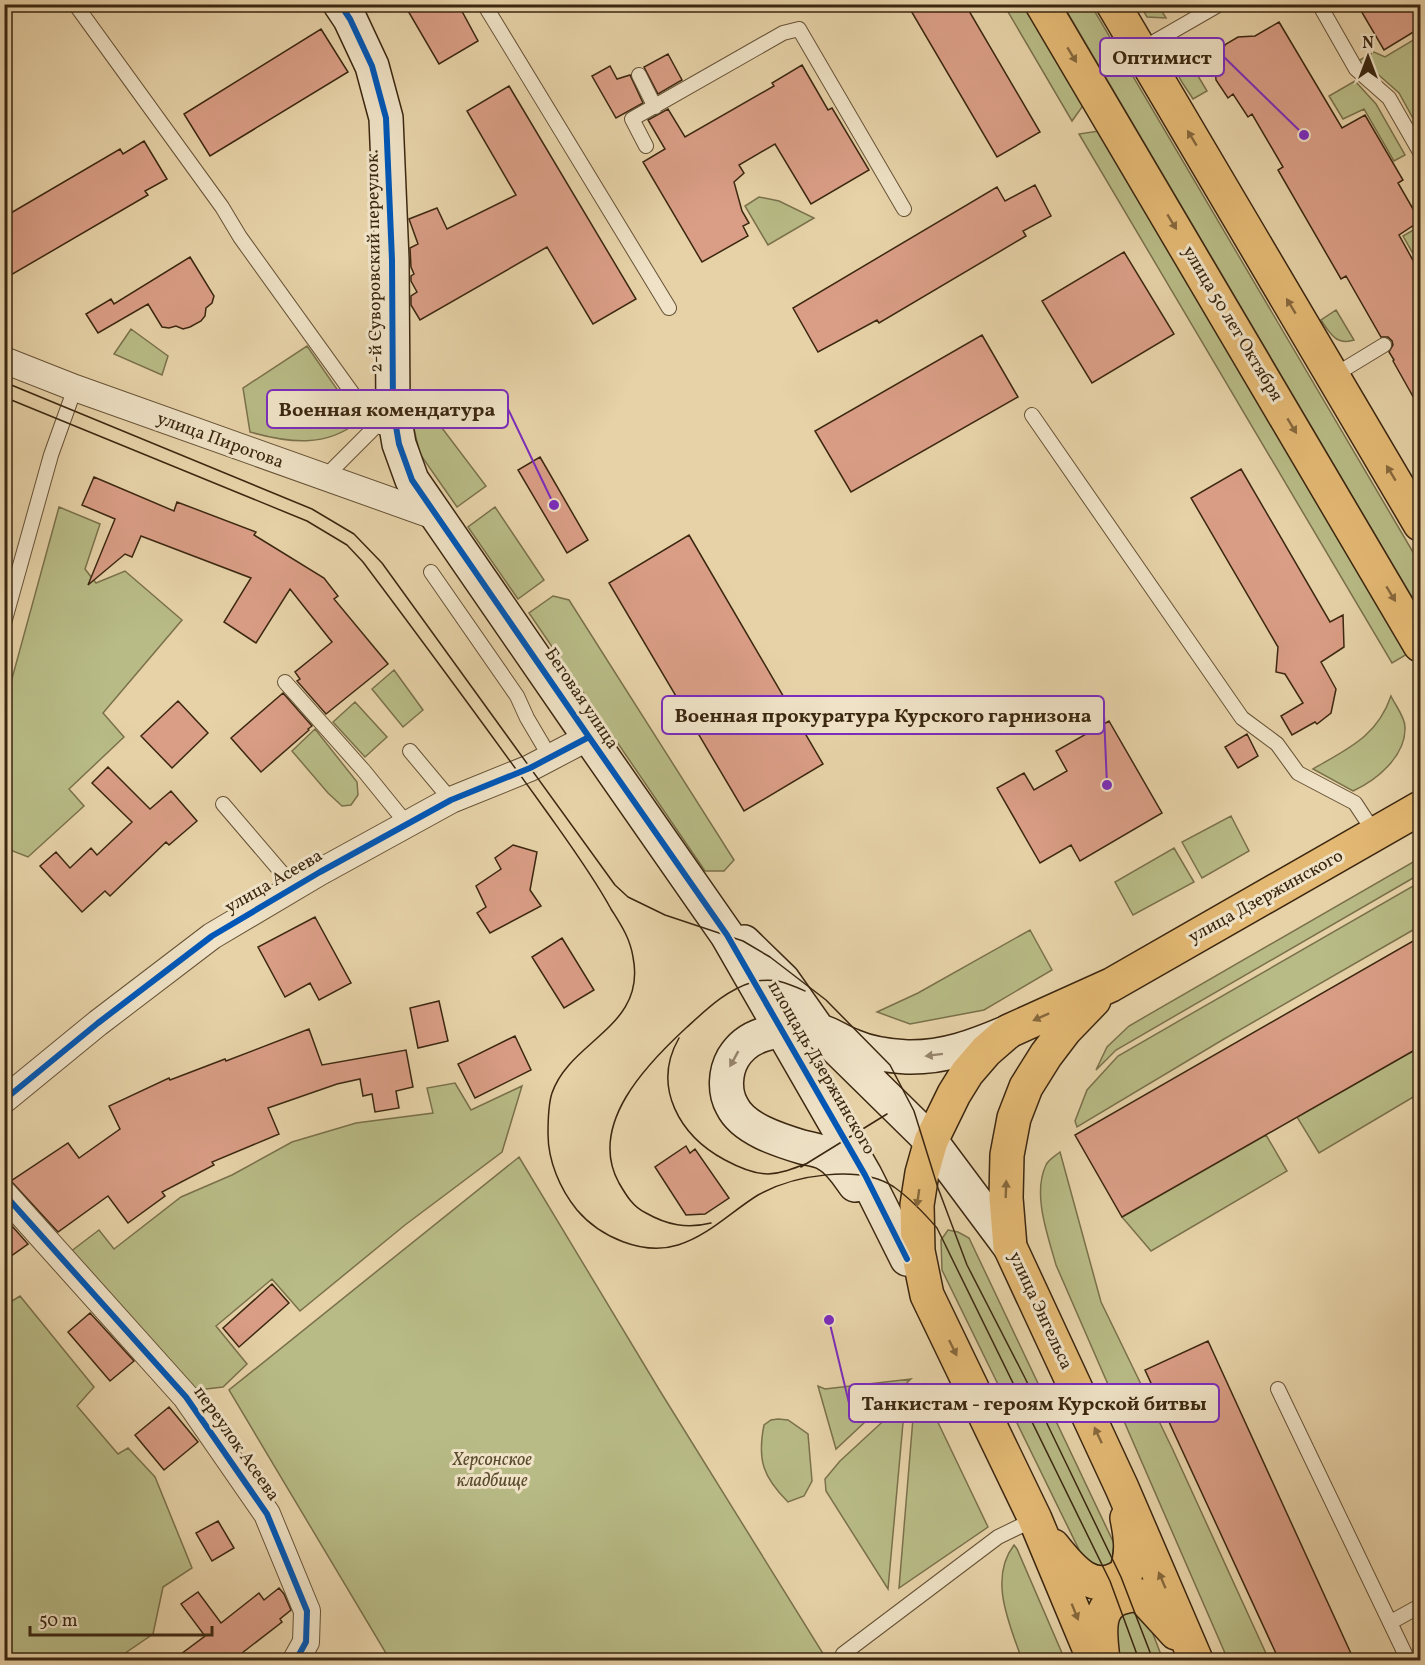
<svg xmlns="http://www.w3.org/2000/svg" width="1425" height="1665" viewBox="0 0 1425 1665" font-family="Vollkorn,serif">
  <style>
    .green { fill: #b8bb86; stroke: #7a714b; stroke-width: 1.5 }
    .building { fill: #da9e86; stroke: #3b2710; stroke-width: 1.5 }
    .lines { fill: none; stroke-linecap: round; stroke-linejoin: round }
    .lane-casing { stroke: #665236; stroke-width: 16 }
    .street-casing { stroke: #665236; stroke-width: 28 }
    .secondary-casing { stroke: #3b2710; stroke-width: 36 }
    .primary-casing { stroke: #3b2710; stroke-width: 36 }
    .lane { stroke: #efe2c6; stroke-width: 14 }
    .street { stroke: #efe2c6; stroke-width: 26 }
    .secondary { stroke: #efe2c6; stroke-width: 33 }
    .primary { stroke: #e4b974; stroke-width: 33 }
    .tram { stroke: #3b2710; stroke-width: 1.5 }
    .cycleway-casing { stroke: #efe2c6; stroke-width: 10 }
    .cycleway { stroke: #0057b8; stroke-width: 6 }
    .oneway { fill: #87693d }
    .oneway2 { fill: #95846b }
    .labels { text-anchor: middle; dominant-baseline: central; stroke-width: 6; stroke-linejoin: round; paint-order: stroke }
    .street-label { font-size: 18px; fill: #3b2710; stroke: #efe2c6 }
    .park-label { font-size: 18px; font-style: italic; fill: #5a4c2e; stroke: #efe2c6 }
    .leader { fill: none; stroke: #7b2cbf; stroke-width: 2 }
    .callout-dot { fill: #7b2cbf; stroke: #efe2c6; stroke-width: 2 }
    .callout { fill: #efe2c6; stroke: #7b2cbf; stroke-width: 2 }
    .callout-label { font-size: 20px; text-anchor: middle; font-weight: bold; fill: #3b2710 }
  </style>
  <rect width="100%" height="100%" fill="#e7d2a8"/>
  <filter id="stains"><feTurbulence type="fractalNoise" baseFrequency=".00333" numOctaves="4"/><feColorMatrix values="0 0 0 0 .2 0 0 0 0 .09 0 0 0 0 .02 0 0 0 .5 -.17"/></filter>
  <radialGradient id="worn" r=".72"><stop offset=".6" stop-color="#630" stop-opacity="0"/><stop offset="1" stop-color="#630" stop-opacity=".3"/></radialGradient>
  <!-- green -->
  <path class="green" d="M1004 5H1031L1087 100 1072 121Z
    M1063 5H1091L1420 564V611Z
    M1140 5H1158L1166 18 1147 17Z
    M1420 36V131L1399 93 1372 69 1358 61 1374 52 1385 57Z
    M1179 44 1207 91 1193 99C1182 81 1165 64 1179 44Z
    M1355 81 1376 104 1405 155 1394 161 1364 109 1343 119 1329 96Z
    M1105 130 1409 653 1392 663 1079 134Z
    M759 197 779 201 814 218 768 245 745 206Z
    M1420 226V266L1403 236Z
    M1336 310 1354 340C1336 346 1329 332 1321 320Z
    M131 329 168 356 162 375 114 354Z
    M307 346 359 421C326 448 289 443 250 432L243 388Z
    M420 399 486 486 457 507 420 454 408 404Z
    M59 507 100 524 85 569 96 583 125 571 182 620 103 713 124 737 69 789 84 806 28 857 5 848V704Z
    M495 507 544 580 518 599 468 527Z
    M553 596 569 600 734 860 724 871H705L529 613Z
    M394 670 423 710 403 727 372 689Z
    M1391 696C1395 705 1405 717 1405 727 1406 756 1377 780 1353 791L1313 769C1347 749 1377 737 1391 696Z
    M355 702 387 737 365 757 333 722Z
    M315 729 357 782 358 795 351 805 342 806 328 793 292 751Z
    M1231 816 1249 851 1202 878 1182 842Z
    M1174 848 1194 882 1133 915 1115 882Z
    M1420 858V874L1116 1050 1096 1070 1107 1047 1129 1026Z
    M1420 882V926L1224 1039 1077 1127 1075 1121 1087 1090 1118 1056Z
    M1030 930 1052 970 984 1010 910 1024 877 1012 918 993Z
    M1420 1047V1093L1319 1153 1297 1117Z
    M455 1083 471 1110 522 1086 502 1152 405 1225 300 1311 272 1279 216 1326 247 1364 223 1387 189 1391 70 1252 99 1230 114 1249 181 1197 232 1175 292 1142 356 1123 433 1113 427 1088Z
    M1266 1135 1287 1171 1151 1251 1122 1217Z
    M1060 1152 1101 1302 1172 1448 1269 1660H1228L1056 1265C1048 1236 1032 1194 1046 1165 1048 1160 1055 1156 1060 1152Z
    M519 1157 660 1391 827 1660H390L229 1390Z
    M948 1230 958 1232 969 1238 1119 1554 1115 1566H1087L942 1270 941 1240Z
    M20 1296 94 1387 77 1406 118 1454 128 1448 155 1477 192 1568 163 1587 153 1634 115 1660H5L4 1306Z
    M911 1379 836 1449 818 1386 825 1389Z
    M922 1389 988 1527 899 1588 915 1394Z
    M905 1401 888 1589 826 1491 825 1479 840 1461Z
    M778 1419 788 1420 808 1434 812 1481 804 1496 788 1502C763 1477 757 1460 764 1425L771 1420Z
    M1014 1545 1017 1549 1065 1660H1022C1010 1625 988 1579 1014 1545Z
    M1132 1604 1145 1613 1163 1660H1121L1112 1637 1113 1611Z"/>
  <!-- building -->
  <path class="building" d="M404 4H458L478 41 439 64Z
    M907 4H965L1040 132 997 157Z
    M1357 4H1420V28L1384 50Z
    M1279 22 1342 128 1365 115 1403 180 1398 183 1420 221 1399 235 1420 273V409L1393 361 1394 360 1389 352 1393 345 1392 341 1388 337H1381L1346 276 1341 279 1278 170 1283 167 1252 114 1248 117 1233 94 1228 98 1216 80 1215 66 1219 53 1226 44 1238 37 1255 36Z
    M321 29 348 72 210 156 184 114Z
    M668 54 682 80 658 94 644 67Z
    M802 65 828 110 832 108 869 170 811 204 775 144 739 165 744 173 734 182 742 211 749 223 743 226 748 236 702 262 643 162 665 149 648 120 668 109 685 137 774 86 772 83Z
    M610 66 617 79 630 75 643 103 616 118 592 76Z
    M509 86 636 299 593 324 547 247 420 320 411 305V296L417 292 411 281V276L414 274 411 267 410 248 418 244 409 219 437 208 447 229 516 195 467 111Z
    M144 141 167 179 145 191 148 195 4 279V217L120 149 123 154Z
    M1035 185 1051 216 1023 231 1026 236 879 323 877 320 818 352 793 308 997 187 1005 201Z
    M1124 252 1174 334 1092 383 1042 301Z
    M190 257 214 296 212 303 206 308 205 316 201 321 190 327 183 329 176 326 169 328 162 327 148 304 98 333 86 314 111 299 114 304Z
    M982 335 1018 397 851 492 815 431Z
    M540 457 588 540 567 553 518 470Z
    M1241 469 1330 622 1343 615 1344 647 1321 662 1336 689 1331 713 1317 724 1315 722 1292 735 1281 716 1303 703 1285 674 1276 672 1278 647 1191 498Z
    M94 477 174 511 177 502 256 532 254 535 324 578 338 596 334 599 388 664 326 714 297 681 300 679 295 672 332 642 290 589 256 643 224 622 251 578 141 536 132 557 125 554 88 585 115 519 82 505Z
    M689 535 823 764 744 811 609 583Z
    M283 693 312 726 308 729 309 730 261 772 231 738Z
    M178 701 208 733 172 768 141 736Z
    M1109 721 1162 813 1080 861 1071 845 1040 863 997 788 1024 773 1034 790 1067 771 1056 751Z
    M1247 734 1258 756 1238 768 1225 747Z
    M108 767 150 809 171 791 197 821 169 845 166 842 110 896 105 891 82 912 40 866 56 852 70 868 91 848 97 855 132 822 92 783Z
    M513 845 537 852 530 890 541 906 490 933 477 913 486 907 476 886 501 869 495 858Z
    M315 917 351 983 319 1000 310 983 285 997 258 947Z
    M1420 937V1047L1122 1217 1075 1135Z
    M562 938 594 990 564 1008 532 957Z
    M439 1001 448 1041 418 1048 410 1008Z
    M309 1029 322 1065 406 1050 413 1087 396 1091 399 1108 375 1112 372 1094 363 1096 360 1079 337 1084 268 1108 279 1134 212 1162 214 1165 162 1192 165 1196 128 1223 108 1196 58 1232 11 1181 68 1143 79 1158 120 1129 109 1106 169 1078 170 1080 225 1059 226 1061Z
    M515 1036 531 1070 475 1098 458 1064Z
    M686 1146 690 1153 695 1149 729 1198 705 1214 686 1215 655 1167Z
    M4 1217 28 1244 4 1261Z
    M272 1284 289 1303 239 1347 223 1328Z
    M90 1313 134 1361 110 1381 68 1332Z
    M1208 1341 1354 1660H1279L1145 1370Z
    M169 1407 198 1442 164 1470 135 1435Z
    M218 1521 234 1548 212 1561 196 1533Z
    M279 1588 284 1594 291 1610 280 1619 282 1622 233 1660H173L205 1636 181 1604 198 1592 221 1623 259 1593 264 1600Z"/>
  <g class="lines">
    <!-- lane casing -->
    <g class="lane-casing">
      <path id="lane" d="M75 4 222 207 240 237 376 426
        M484 4 669 308
        M1319 4 1356 69 1389 98 1420 152
        M1140 50 1220 4
        M639 75 655 107
        M646 146 632 119 783 33 799 29 904 209
        M1333 376 1384 345
        M1032 415 1242 718 1277 744 1298 773 1355 803 1376 835
        M324 478 376 426 384 428
        M431 572 517 696 527 718 550 757
        M4 623 51 455 75 388
        M285 682 364 771 407 824
        M410 751 451 800
        M223 804 294 887
        M1278 1389 1408 1660
        M1391 1622 1420 1606
        M841 1660 843 1654 998 1537 1035 1519"/>
    </g>
    <!-- street casing -->
    <g class="street-casing">
      <path id="street" d="M4 360 75 388 437 517
        M4 1100 98 1023 212 936 320 872 451 800 530 768 589 737
        M4 1194 186 1397 267 1514 307 1611 306 1642 296 1660"/>
    </g>
    <!-- secondary casing -->
    <g class="secondary-casing">
      <path id="secondary" d="M340 4 350 19 372 66 386 118 392 260 393 409 399 444 412 480 589 737 727 935 865 1175 907 1259
        M744 942 783 980 819 1031 931 1141 1010 1247
        M855 1185C847 1174 840 1162 828 1155 821 1150 810 1149 802 1147 779 1140 743 1129 732 1106 724 1092 725 1072 733 1058 748 1033 775 1030 801 1031 807 1031 814 1030 820 1031 831 1034 842 1042 853 1046 869 1053 889 1056 907 1057 944 1058 975 1046 1008 1032"/>
    </g>
    <!-- primary casing -->
    <g class="primary-casing">
      <path id="primary" d="M1042 4 1420 645
        M1113 4 1420 524
        M1094 1000 1065 1030 1046 1055 1026 1087 1014 1118 1007 1155 1006 1198 1010 1247 1122 1488 1196 1660
        M1053 1546C1072 1570 1094 1598 1126 1573 1133 1553 1131 1538 1127 1518
        M1094 1660 1035 1519 927 1295 918 1251 917 1205 922 1173 931 1141 954 1094 967 1073 986 1051 1009 1031 1111 985 1420 808
        M1103 1660C1101 1639 1094 1607 1120 1598 1127 1596 1135 1593 1143 1597L1176 1633"/>
    </g>
    <!-- lane -->
    <use href="#lane" class="lane"/>
    <!-- street -->
    <use href="#street" class="street"/>
    <!-- secondary -->
    <use href="#secondary" class="secondary"/>
    <!-- primary -->
    <use href="#primary" class="primary"/>
    <!-- tram -->
    <path class="tram" d="M4 382 312 509 354 534 382 563 615 885 628 897 665 915 743 941 770 957 826 1000 890 1065 914 1111 938 1188 967 1265 1025 1378 1121 1577 1153 1660
      M4 397 307 521 347 545 363 562C426 646 488 730 549 815 571 846 593 876 611 909 621 925 630 938 633 957 647 1027 570 1040 552 1093 548 1105 548 1120 548 1134 548 1161 560 1189 577 1210 600 1237 643 1256 678 1245 708 1236 732 1211 758 1195 794 1175 859 1164 894 1187 911 1199 924 1213 937 1228L1110 1581 1139 1660
      M679 1038C651 1087 680 1136 725 1160 738 1167 753 1174 768 1174 783 1173 795 1168 808 1163
      M801 1167 887 1114
      M711 1223C687 1229 667 1225 646 1213 633 1207 626 1195 619 1183 587 1125 647 1064 686 1028 707 1009 726 990 753 982 774 977 787 983 805 991"/>
    <!-- cycleway casing -->
    <g class="cycleway-casing">
      <path id="cycleway" d="M340 4 350 19 372 66 386 118 392 260 393 409 399 444 412 480 589 737 727 935 865 1175 907 1259
        M4 1100 98 1023 212 936 320 872 451 800 530 768 589 737
        M4 1194 186 1397 267 1514 307 1611 306 1642 296 1660"/>
    </g>
    <!-- cycleway -->
    <use href="#cycleway" class="cycleway"/>
  </g>
  <!-- one-way arrows -->
  <defs><path id="oneway-solid" d="M-6-.8H1V-3.2L6.5 0L1 3.2V.8H-6Z" transform="scale(1.5)"/></defs>
  <g class="oneway">
    <use href="#oneway-solid" transform="translate(1072 55) rotate(59)"/>
    <use href="#oneway-solid" transform="translate(1192 138) rotate(-121)"/>
    <use href="#oneway-solid" transform="translate(1172 222) rotate(59)"/>
    <use href="#oneway-solid" transform="translate(1291 306) rotate(-121)"/>
    <use href="#oneway-solid" transform="translate(1292 426) rotate(59)"/>
    <use href="#oneway-solid" transform="translate(1391 473) rotate(-121)"/>
    <use href="#oneway-solid" transform="translate(1391 594) rotate(59)"/>
    <use href="#oneway-solid" transform="translate(1041 1017) rotate(156)"/>
    <use href="#oneway-solid" transform="translate(1006 1189) rotate(-88)"/>
    <use href="#oneway-solid" transform="translate(918 1198) rotate(98)"/>
    <use href="#oneway-solid" transform="translate(953 1348) rotate(64)"/>
    <use href="#oneway-solid" transform="translate(1098 1435) rotate(-115)"/>
    <use href="#oneway-solid" transform="translate(1162 1580) rotate(-113)"/>
    <use href="#oneway-solid" transform="translate(1075 1612) rotate(68)"/>
  </g>
  <g class="oneway2">
    <use href="#oneway-solid" transform="translate(934 1055) rotate(173)"/>
    <use href="#oneway-solid" transform="translate(734 1059) rotate(119)"/>
  </g>
  <g class="labels">
    <!-- street labels -->
    <g class="street-label">
      <text transform="translate(375 261) rotate(-91)">2-й Суворовский переулок.</text>
      <text transform="translate(1232 324) rotate(59)">улица 50 лет Октября</text>
      <text transform="translate(220 441) rotate(20)">улица Пирогова</text>
      <text transform="translate(581 699) rotate(56)">Беговая улица</text>
      <text transform="translate(274 882) rotate(-30)">улица Асеева</text>
      <text transform="translate(1266 897) rotate(-29)">улица Дзержинского</text>
      <text transform="translate(821 1068) rotate(60)">площадь Дзержинского</text>
      <text transform="translate(1040 1311) rotate(65)">улица Энгельса</text>
      <text transform="translate(236 1444) rotate(55)">переулок Асеева</text>
    </g>
    <!-- park labels -->
    <g class="park-label">
      <text x="492" y="1460">Херсонское<tspan x="492" dy="21">кладбище</tspan></text>
    </g>
  </g>
  <!-- callouts -->
  <path class="leader" d="M1304 135L1224 57M554 505L508 409M1107 785L1104 715M829 1320L849 1403"/>
  <g class="callout-dot">
    <circle cx="1304" cy="135" r="6"/>
    <circle cx="554" cy="505" r="6"/>
    <circle cx="1107" cy="785" r="6"/>
    <circle cx="829" cy="1320" r="6"/>
  </g>
  <g class="callout">
    <rect x="1100" y="38" width="124" height="38" rx="6"/>
    <rect x="267" y="390" width="241" height="38" rx="6"/>
    <rect x="662" y="696" width="442" height="38" rx="6"/>
    <rect x="849" y="1384" width="370" height="38" rx="6"/>
  </g>
  <g class="callout-label">
    <text x="1162" y="64">Оптимист</text>
    <text x="387" y="416">Военная комендатура</text>
    <text x="883" y="722">Военная прокуратура Курского гарнизона</text>
    <text x="1034" y="1410">Танкистам - героям Курской битвы</text>
  </g>
  <!-- margin -->
  <rect width="1425" height="1665" fill="none" stroke="#e7d2a8" stroke-width="24"/>
  <rect x="6" y="6" width="1413" height="1653" fill="none" stroke="#3b2710" stroke-width="3"/>
  <rect x="12" y="12" width="1401" height="1641" fill="none" stroke="#3b2710" stroke-width="1.5"/>
  <!-- north arrow -->
  <g transform="translate(1368 57)" stroke="#efe2c6" stroke-width="4.5" paint-order="stroke">
  <path d="M0-4.5L10 22L0 15L-10 22Z" fill="#3b2710"/>
  <text y="-9" font-size="16" font-weight="bold" text-anchor="middle" fill="#3b2710">N</text>
  </g>
  <!-- scale -->
  <path d="M30 1626v9h182v-9" fill="none" stroke="#3b2710" stroke-width="3"/>
  <text x="39" y="1626" font-size="18" fill="#3b2710" stroke="#efe2c6" stroke-width="4.5" paint-order="stroke">50 m</text>
  <rect width="100%" height="100%" filter="url(#stains)"/>
  <rect width="100%" height="100%" fill="url(#worn)"/>
</svg>
